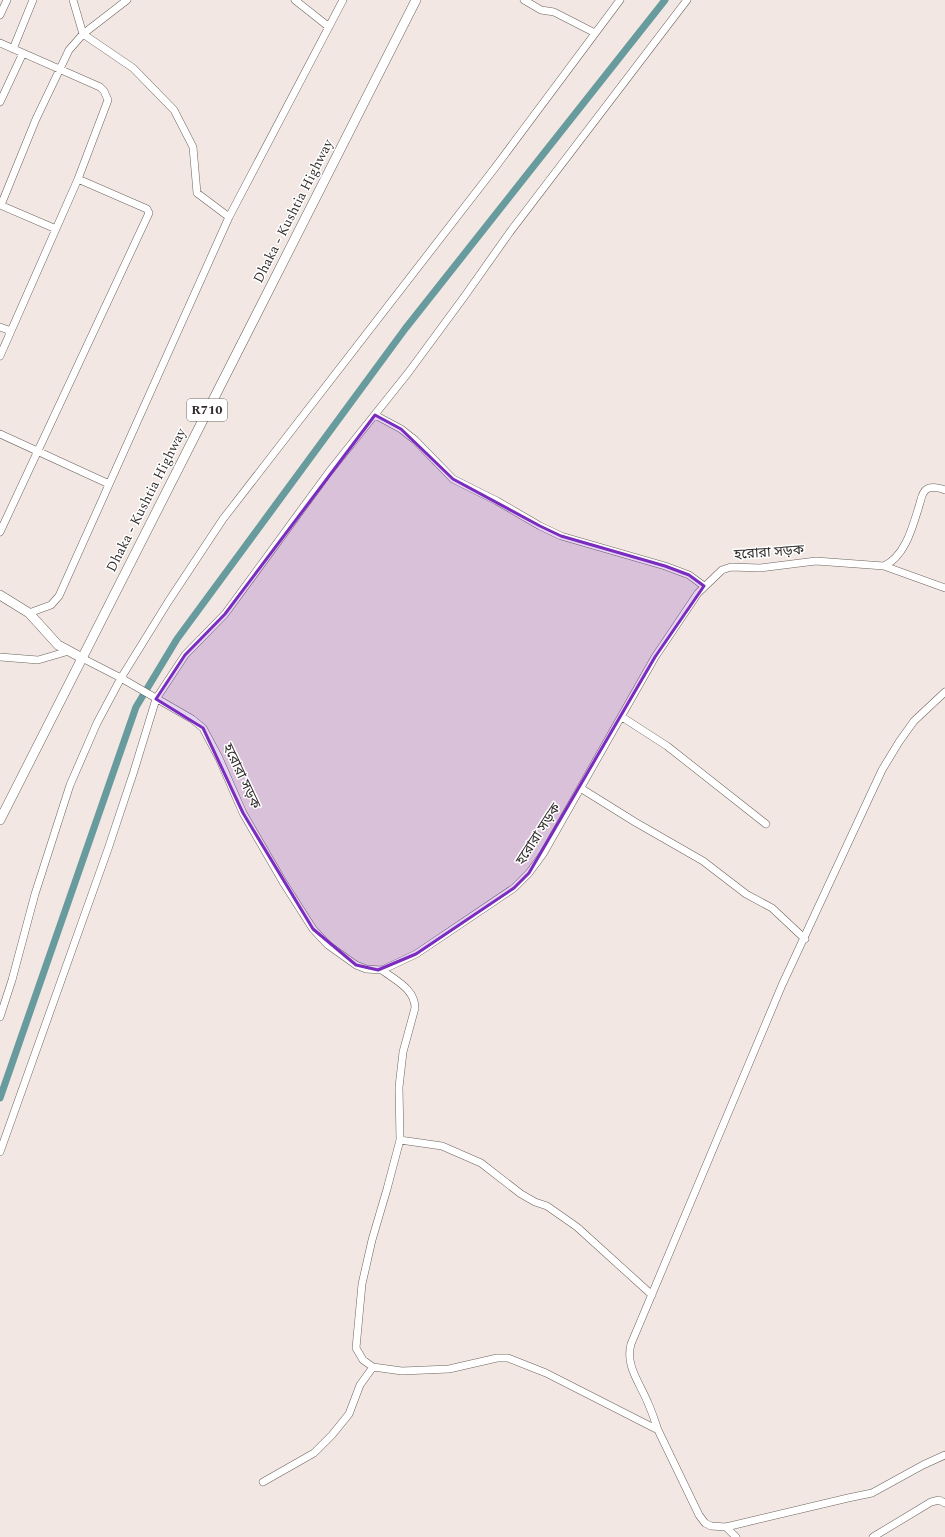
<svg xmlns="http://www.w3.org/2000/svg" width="945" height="1537" viewBox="0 0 945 1537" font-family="Spectral,'Noto Sans Bengali',serif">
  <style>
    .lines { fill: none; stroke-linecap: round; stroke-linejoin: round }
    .canal { stroke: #679b9d; stroke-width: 7 }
    .minor-casing { stroke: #6c635e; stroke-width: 8 }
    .major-casing { stroke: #6c635e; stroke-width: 10 }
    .minor { stroke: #fff; stroke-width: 7 }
    .major { stroke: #fff; stroke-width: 9 }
    .marked { fill: #7b2cbf; fill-opacity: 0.2; stroke: #7b2cbf; stroke-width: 3; stroke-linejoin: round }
    .labels { text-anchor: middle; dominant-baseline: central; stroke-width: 3; stroke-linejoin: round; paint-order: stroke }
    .shield { fill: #fff; stroke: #706c6b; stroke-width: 1 }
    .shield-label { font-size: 13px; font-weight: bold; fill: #322d2c }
    .street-label { font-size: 14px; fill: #322d2c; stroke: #fff }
  </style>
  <rect width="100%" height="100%" fill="#f2e7e2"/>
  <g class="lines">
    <!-- canal -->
    <path class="canal" d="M0 1098 136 707 177 639 405 329 665 0"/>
    <!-- minor casing -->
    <g class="minor-casing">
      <path id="minor" d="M73 0 83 34 133 68 174 110 193 147 197 193 229 217
        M295 0 329 27
        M524 0 541 10 554 12 595 33
        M0 15 7 0
        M0 43 100 87 104 91 108 100 78 179 0 356
        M13 49 33 0
        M0 102 23 53
        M0 205 56 229
        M1 205 36 119 69 50 83 34 127 0
        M0 327 11 331
        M375 415 401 429 415 440 453 479 497 501 540 526 561 536 665 566 689 575 704 586
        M0 434 109 484
        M0 532 149 213 147 209 78 179
        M884 566 945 588
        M29 613 51 605 59 596 229 217 343 0
        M0 657 38 660 69 651
        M82 658 121 678 192 719 203 728 219 758 243 813 283 882 313 929 328 945 356 965 366 969 382 970 416 954 514 888 529 873 543 854 655 657 698 593 722 570 731 567 760 568 816 561 884 566C906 556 913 525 920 503 921 499 922 492 927 489 931 486 940 488 945 490
        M622 717 667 746 766 824
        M582 789 635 822 703 861 746 894 772 908 805 939
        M0 1017 12 980 35 894 70 785 97 723 121 678 168 602 223 519 494 169 620 0
        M400 1140 442 1146 481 1163 521 1194 535 1202 547 1206 577 1227 652 1295
        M0 1152 108 849 134 771 156 699 185 655 225 614 329 472 408 373 464 297 510 232 687 0
        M373 1367 402 1371 449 1369 497 1358H508L546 1373 658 1430 699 1515 705 1523 711 1526 726 1527 848 1498 872 1493 923 1465 945 1455
        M658 1430C655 1421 652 1412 648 1403 640 1383 625 1366 631 1344L782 985 882 770 899 742 914 721 945 692
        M263 1482 314 1453 332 1435 349 1414 360 1385 373 1367 363 1360 356 1348 362 1284 372 1240 387 1189 400 1140 399 1087 403 1052 415 1008C415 989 395 980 382 970
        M726 1527 736 1537
        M873 1537 931 1502 939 1500 945 1503"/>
    </g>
    <!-- major casing -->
    <g class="major-casing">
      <path id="major" d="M0 595 29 613 58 645 82 658
        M0 820 416 0"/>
    </g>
    <!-- minor -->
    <use href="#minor" class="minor"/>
    <!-- major -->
    <use href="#major" class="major"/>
  </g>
  <!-- marked area -->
  <path class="marked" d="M375 415 401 429 453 479 540 526 561 536 665 566 689 575 704 586 655 657 529 873 514 888 416 954 378 970 356 965 313 929 243 813 203 728 156 699 185 655 225 614Z"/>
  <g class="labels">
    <!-- shield labels -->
    <rect class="shield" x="187" y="399" width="40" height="22" rx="3"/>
    <g class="shield-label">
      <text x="207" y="410">R710</text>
    </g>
    <!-- street labels -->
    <g class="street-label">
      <text transform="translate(293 211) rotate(-63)">Dhaka - Kushtia Highway</text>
      <text transform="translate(146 500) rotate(-63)">Dhaka - Kushtia Highway</text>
      <text transform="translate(769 552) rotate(-4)">হরোরা সড়ক</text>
      <text transform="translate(242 776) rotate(65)">হরোরা সড়ক</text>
      <text transform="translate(538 834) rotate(-57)">হরোরা সড়ক</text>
    </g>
  </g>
</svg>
